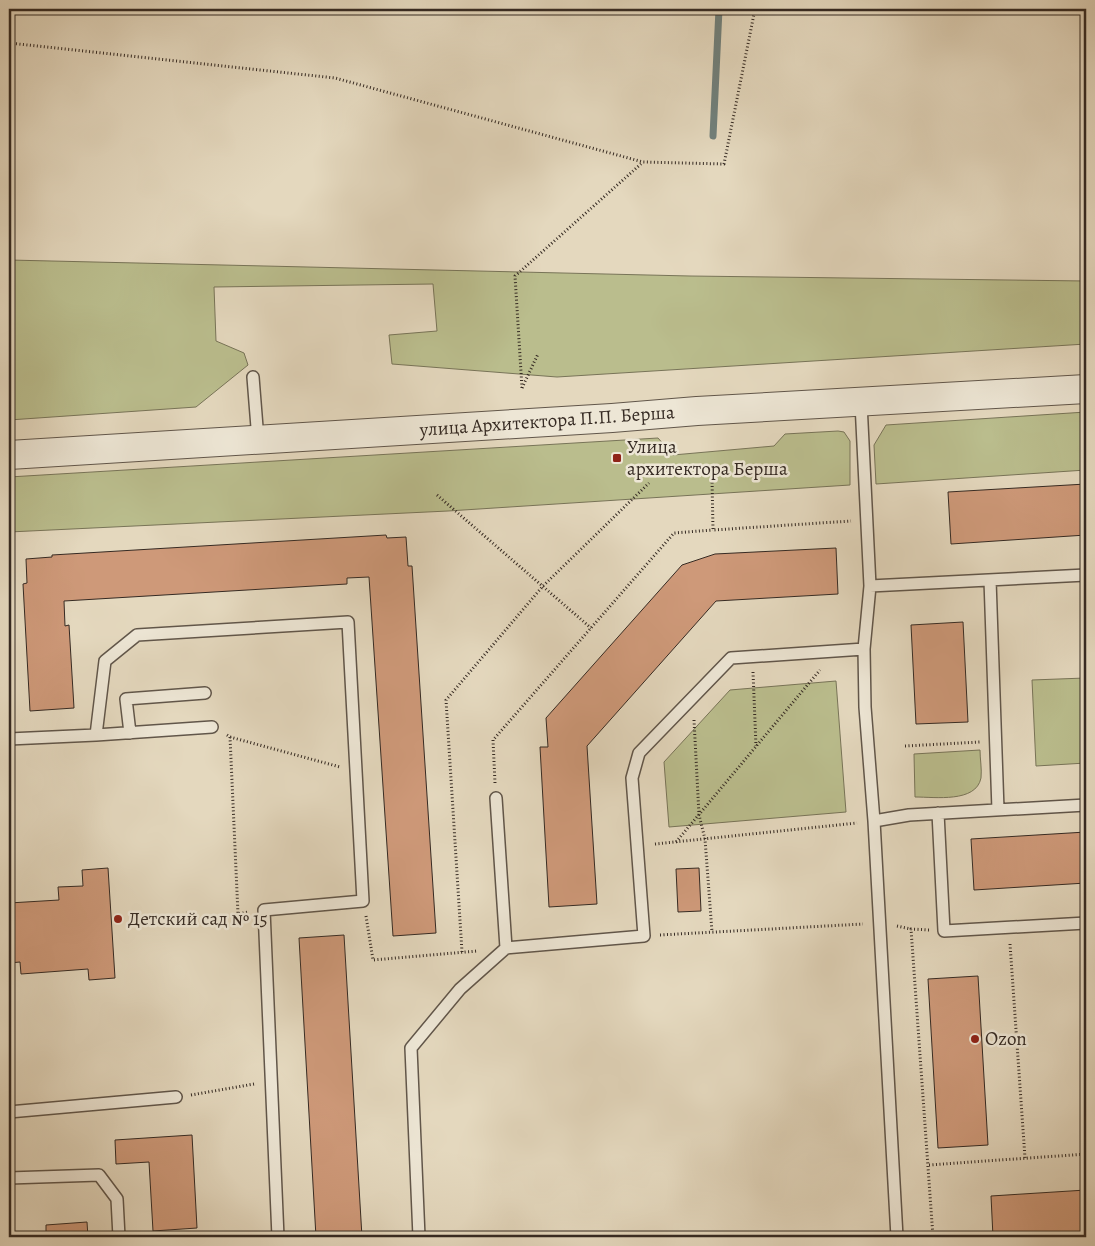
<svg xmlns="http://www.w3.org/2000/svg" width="1095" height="1246" viewBox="0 0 1095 1246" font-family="Alegreya,serif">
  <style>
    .green { fill: #babd8d; stroke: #787458 }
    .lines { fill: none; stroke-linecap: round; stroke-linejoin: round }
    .stream { stroke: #70807c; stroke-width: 7 }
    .building { fill: #ce9979; stroke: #352a23 }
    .service-casing { stroke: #61564a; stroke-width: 14 }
    .tertiary-casing { stroke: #61564a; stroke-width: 30 }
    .path { stroke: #352a23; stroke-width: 3; stroke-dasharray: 1 2.5; stroke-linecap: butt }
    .service { stroke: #ede6d5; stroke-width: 11 }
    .tertiary { stroke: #ede6d5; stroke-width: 28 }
    .poi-dot { fill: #8f2418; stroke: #ede6d5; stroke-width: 2 }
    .labels { text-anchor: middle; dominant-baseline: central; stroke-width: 5; stroke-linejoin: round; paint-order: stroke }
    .street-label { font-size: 19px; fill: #352a23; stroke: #ede6d5 }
    .poi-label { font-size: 19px; fill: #352a23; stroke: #ede6d5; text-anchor: start }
  </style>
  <rect width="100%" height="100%" fill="#e4d8be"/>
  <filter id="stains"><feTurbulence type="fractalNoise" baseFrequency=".004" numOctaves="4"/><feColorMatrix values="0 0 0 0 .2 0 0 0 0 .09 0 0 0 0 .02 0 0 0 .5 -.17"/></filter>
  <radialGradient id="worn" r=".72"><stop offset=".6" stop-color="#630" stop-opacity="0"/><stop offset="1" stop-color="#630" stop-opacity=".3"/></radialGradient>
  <!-- green -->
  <path class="green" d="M9 260 690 276 1086 281V344L557 377 392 364 389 335 437 331 433 284 214 287 216 341 244 353 248 365 196 407 9 420Z
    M1086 412V470L876 484 874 445 886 425Z
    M838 431 844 432 850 441V485L448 511 9 532V477L658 438 673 455 774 446 785 434Z
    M1083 629H1086V763L1036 766 1032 680 1085 678Z
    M836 681 846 812 669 827 664 762 730 690Z
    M980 750C980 759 982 769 981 778 976 803 935 797 915 797L914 754Z"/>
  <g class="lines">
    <!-- stream -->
    <path class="stream" d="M713 136 719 9"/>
  </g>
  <!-- building -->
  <path class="building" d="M1086 484V535L951 544 948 492Z
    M386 535 387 538 406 537 408 566H412L436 933 393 936 369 577 347 578V584L64 601 65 626 69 625 74 708 30 711 23 584 27 583 26 559 52 557V555Z
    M836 548 838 594 716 601 587 746 597 904 549 907 540 747H548L546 718 682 565 715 554Z
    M963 622 968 722 916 724 911 625Z
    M1086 832V883L974 890 971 839Z
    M108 868 115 978 89 980 88 969 21 974 20 962 9 963V903L59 900 58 887 83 886 82 870Z
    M699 868 701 911 678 912 676 869Z
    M344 935 362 1237H316L299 938Z
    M978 976 988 1145 938 1148 928 979Z
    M192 1135 197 1228 153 1231 149 1162 116 1164 115 1140Z
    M1086 1190V1237H993L991 1196Z
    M87 1222 88 1237H43V1235H46V1225Z"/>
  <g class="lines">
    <!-- service casing -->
    <g class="service-casing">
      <path id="service" d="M253 377 258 440
        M861 403 870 586 864 649 865 707 874 821 897 1237
        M990 580 998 810
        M870 586 1086 575
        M130 733 126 699 205 693
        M96 735 212 727
        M9 739 96 735 105 661 137 635 348 622 363 901 264 910 278 1237
        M496 798 506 948
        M938 813 944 931 1086 923
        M874 821 909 815 1086 805
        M9 1112 176 1097
        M9 1178 99 1175 117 1199 119 1237
        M419 1237 411 1048 460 989 506 948 644 936 632 778 639 753 731 658 864 649"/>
    </g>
    <!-- tertiary casing -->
    <g class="tertiary-casing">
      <path id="tertiary" d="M9 455 612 418 697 411 1086 389"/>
    </g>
    <!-- path -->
    <path class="path" d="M9 43 335 78 643 162 724 164 755 9
      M522 388 515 276 642 163
      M522 388 538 354
      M712 479 713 530 851 521
      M437 495 591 628
      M753 672 756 746
      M694 720 699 815 705 839 712 932
      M227 735 230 737 238 914 248 912
      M230 737 340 767
      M905 746 980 742
      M495 783 493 740 674 533 713 530
      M676 842 820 670
      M655 844 857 823
      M366 916 373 960 477 951
      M897 926 911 929
      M929 930 911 929 933 1237
      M660 935 863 924
      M1010 944 1025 1158
      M462 952 446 700 543 586 649 483
      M191 1095 254 1084
      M929 1165 1086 1154"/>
    <!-- service -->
    <use href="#service" class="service"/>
    <!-- tertiary -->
    <use href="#tertiary" class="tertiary"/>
  </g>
  <!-- markers -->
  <g class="poi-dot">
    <rect x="612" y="453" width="10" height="10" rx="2.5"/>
    <circle cx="118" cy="919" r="5"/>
    <circle cx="975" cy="1039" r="5"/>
  </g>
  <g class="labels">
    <!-- street labels -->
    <g class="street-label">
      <text transform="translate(547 421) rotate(-4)">улица Архитектора П.П. Берша</text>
    </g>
    <!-- poi labels -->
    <g class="poi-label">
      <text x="627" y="447">Улица<tspan x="627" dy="22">архитектора Берша</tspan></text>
      <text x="128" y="919">Детский сад № 15</text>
      <text x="985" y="1039">Ozon</text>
    </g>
  </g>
  <!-- margin -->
  <rect width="1095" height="1246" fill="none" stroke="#e4d8be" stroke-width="30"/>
  <rect x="10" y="10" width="1075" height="1226" fill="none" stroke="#352a23" stroke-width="2.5"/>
  <rect x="15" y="15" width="1065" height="1216" fill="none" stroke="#352a23"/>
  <rect width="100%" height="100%" filter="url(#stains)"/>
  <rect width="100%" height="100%" fill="url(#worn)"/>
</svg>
